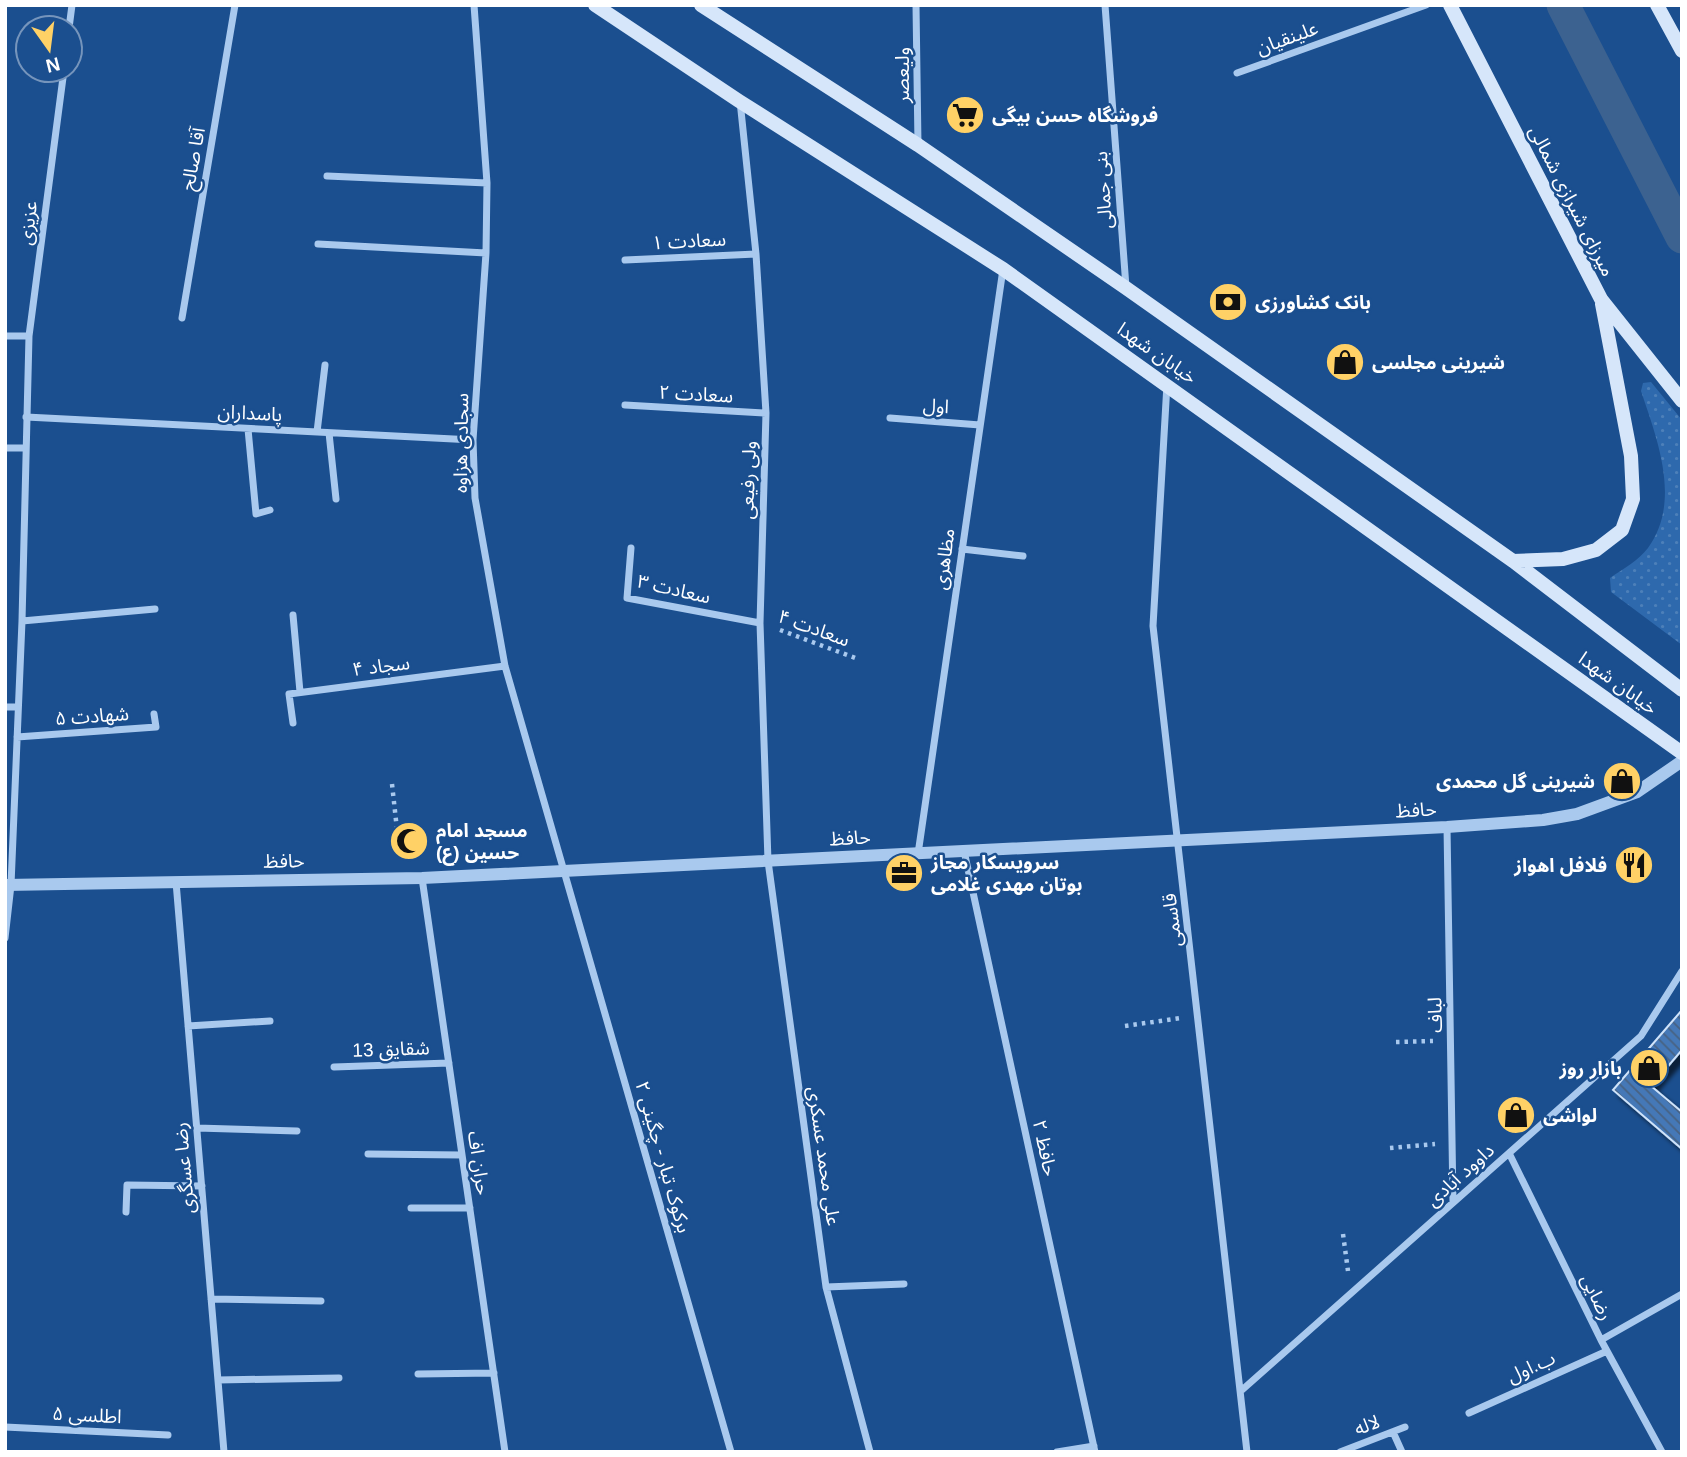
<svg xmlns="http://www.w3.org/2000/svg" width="1687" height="1457" viewBox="0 0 1687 1457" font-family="Arial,'Noto Sans Arabic',sans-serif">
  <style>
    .park { fill: url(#park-dots) }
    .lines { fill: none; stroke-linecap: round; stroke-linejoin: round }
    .canal { stroke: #3c6290; stroke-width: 33 }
    .building { fill: url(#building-back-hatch); stroke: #cfe3fa; stroke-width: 2; filter: url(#shadow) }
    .path { stroke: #a9c9ee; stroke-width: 4.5; stroke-dasharray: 3.5 5; stroke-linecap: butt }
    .minor { stroke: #a9c9ee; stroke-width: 7 }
    .tertiary { stroke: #a9c9ee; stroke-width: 12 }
    .secondary { stroke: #d6e6fa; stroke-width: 14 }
    .labels { text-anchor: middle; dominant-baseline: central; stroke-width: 5; stroke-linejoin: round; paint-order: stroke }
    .street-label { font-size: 19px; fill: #fff; stroke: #1b4f8f }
    .poi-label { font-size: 19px; font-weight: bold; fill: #fff; stroke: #1b4f8f; text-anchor: start }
  </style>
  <defs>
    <pattern id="park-dots" width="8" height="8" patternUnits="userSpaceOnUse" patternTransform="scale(1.75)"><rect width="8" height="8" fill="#2e69ad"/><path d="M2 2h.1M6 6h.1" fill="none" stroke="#4d80b9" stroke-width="1.8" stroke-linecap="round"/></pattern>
    <pattern id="building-back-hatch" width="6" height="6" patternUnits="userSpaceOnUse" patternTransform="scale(1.75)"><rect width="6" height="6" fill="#4478b7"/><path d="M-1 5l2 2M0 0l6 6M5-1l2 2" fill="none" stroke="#486282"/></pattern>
    <filter id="shadow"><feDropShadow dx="6" dy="6" stdDeviation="2" flood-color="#0009"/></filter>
  </defs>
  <rect width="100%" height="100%" fill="#1b4f8f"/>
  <!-- park -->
  <path class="park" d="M1651 382 1682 420V645L1611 592 1610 578C1623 569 1639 560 1648 548 1682 501 1657 439 1641 391L1643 383Z"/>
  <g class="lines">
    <!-- canal -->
    <path class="canal" d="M1563 5 1682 237"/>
  </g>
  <!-- building -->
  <path class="building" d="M1682 1010V1050L1651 1086 1682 1112V1149L1613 1090Z"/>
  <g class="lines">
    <!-- path -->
    <path class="path" d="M780 630 858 659
      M392 784 400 857
      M1125 1026 1181 1018
      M1396 1042 1433 1041
      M1390 1148 1435 1144
      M1343 1234 1348 1271"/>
    <!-- minor -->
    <path class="minor" d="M474 5 487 183 486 253 473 440 475 498 505 666 731 1452
      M916 5 918 145
      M1105 5 1126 287
      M69 28 72 5
      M1237 73 1426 5
      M740 101 756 254 766 413 760 623 768 861 826 1287 870 1452
      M327 176 487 183
      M318 244 486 253
      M625 260 756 254
      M182 318 235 5
      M5 336H29
      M1167 384 1153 626 1247 1452
      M625 405 766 413
      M26 417 473 440
      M890 418 980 425
      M248 429 256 514 270 510
      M317 432 325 365
      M329 433 336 499
      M5 448H25
      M631 548 627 598 760 623
      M962 549 1023 556
      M293 615 300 692
      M22 621 155 609
      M5 707H18
      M293 723 289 694 505 666
      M17 737 156 727 154 714
      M1447 827 1453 1202
      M964 851 1095 1452
      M918 854 1003 269
      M422 878 505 1452
      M176 882 224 1452
      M5 938 11 885 22 621 29 336 64 70
      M188 1026 270 1021
      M334 1067 449 1063
      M197 1128 297 1131
      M1509 1153 1601 1340 1662 1452
      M368 1154 462 1155
      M411 1208H470
      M126 1212 127 1185 202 1186
      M826 1287 904 1284
      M211 1299 321 1301
      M1601 1340 1682 1294
      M418 1374 494 1373
      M218 1380 339 1378
      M1242 1390 1641 1036 1682 971
      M1469 1413 1607 1351
      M5 1427 168 1435
      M1393 1432 1402 1452
      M1057 1452 1094 1446
      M1340 1452 1405 1427"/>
    <!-- tertiary -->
    <path class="tertiary" d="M5 885 422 878 1447 827 1543 820 1577 814 1637 792 1682 761"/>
    <!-- secondary -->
    <path class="secondary" d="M595 5 739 101 1003 269 1682 753
      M701 5 918 145 1126 288 1513 561 1682 690
      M1450 5 1601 299 1682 401
      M1657 5 1682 51
      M1513 561 1563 559 1596 550 1622 530 1633 499 1631 456 1602 304"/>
  </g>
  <!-- icons -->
  <defs>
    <g id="supermarket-disc" transform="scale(2.0125)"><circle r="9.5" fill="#ffd166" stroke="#1b4f8f"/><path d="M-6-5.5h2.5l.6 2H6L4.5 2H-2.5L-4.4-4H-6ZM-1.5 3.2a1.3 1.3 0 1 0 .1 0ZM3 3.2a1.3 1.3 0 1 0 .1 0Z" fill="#111"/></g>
    <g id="bank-disc" transform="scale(2.0125)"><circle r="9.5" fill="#ffd166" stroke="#1b4f8f"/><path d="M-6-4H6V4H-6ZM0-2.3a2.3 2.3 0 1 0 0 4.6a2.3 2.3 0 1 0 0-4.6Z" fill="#111"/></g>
    <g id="shop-disc" transform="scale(2.0125)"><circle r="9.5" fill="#ffd166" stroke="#1b4f8f"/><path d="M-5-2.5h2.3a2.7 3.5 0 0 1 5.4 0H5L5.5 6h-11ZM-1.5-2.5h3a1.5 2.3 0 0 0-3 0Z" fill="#111"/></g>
    <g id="mosque-disc" transform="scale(2.0125)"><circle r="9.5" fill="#ffd166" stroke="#1b4f8f"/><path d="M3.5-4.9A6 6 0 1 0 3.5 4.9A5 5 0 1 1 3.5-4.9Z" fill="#111"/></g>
    <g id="restaurant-disc" transform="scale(2.0125)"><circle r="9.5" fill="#ffd166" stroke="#1b4f8f"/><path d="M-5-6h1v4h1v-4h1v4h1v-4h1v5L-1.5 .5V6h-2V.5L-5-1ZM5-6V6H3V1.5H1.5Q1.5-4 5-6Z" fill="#111"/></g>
    <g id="office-disc" transform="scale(2.0125)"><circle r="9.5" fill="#ffd166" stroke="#1b4f8f"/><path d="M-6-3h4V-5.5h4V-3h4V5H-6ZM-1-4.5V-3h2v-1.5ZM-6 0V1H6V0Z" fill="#111"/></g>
  </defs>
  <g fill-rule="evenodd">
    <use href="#supermarket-disc" x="965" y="115"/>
    <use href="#bank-disc" x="1228" y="302"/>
    <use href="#shop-disc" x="1345" y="362"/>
    <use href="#shop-disc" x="1622" y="781"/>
    <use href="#mosque-disc" x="409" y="841"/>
    <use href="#restaurant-disc" x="1634" y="865"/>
    <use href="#office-disc" x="904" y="873"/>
    <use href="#shop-disc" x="1649" y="1068"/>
    <use href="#shop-disc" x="1516" y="1115"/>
  </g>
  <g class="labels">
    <!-- street labels -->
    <g class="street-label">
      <text transform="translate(1287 38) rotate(-20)">علینقیان</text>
      <text transform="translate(902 75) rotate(-90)">ولیعصر</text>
      <text transform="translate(193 159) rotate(-80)">آقا صالح</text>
      <text transform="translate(1103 190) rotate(-94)">بنی جمالی</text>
      <text transform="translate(1572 201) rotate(63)">میرزای شیرازی شمالی</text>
      <text transform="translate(28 223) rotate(-83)">عزیزی</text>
      <text transform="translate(689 241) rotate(-3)">سعادت ۱</text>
      <text transform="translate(1157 353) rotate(35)">خیابان شهدا</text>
      <text transform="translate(696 394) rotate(3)">سعادت ۲</text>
      <text transform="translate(936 406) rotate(4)">اول</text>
      <text transform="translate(250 413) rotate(3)">پاسداران</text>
      <text transform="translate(461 443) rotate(-89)">سجادی هزاوه</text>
      <text transform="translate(748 480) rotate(-88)">ولی رفیعی</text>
      <text transform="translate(944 559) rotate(-82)">مظاهری</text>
      <text transform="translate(674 589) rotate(13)">سعادت ۳</text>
      <text transform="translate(814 628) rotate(20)">سعادت ۴</text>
      <text transform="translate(381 666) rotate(-7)">سجاد ۴</text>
      <text transform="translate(1618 683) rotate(36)">خیابان شهدا</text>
      <text transform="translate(92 716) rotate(-4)">شهادت ۵</text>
      <text transform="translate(1416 810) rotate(-3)">حافظ</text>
      <text transform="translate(850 838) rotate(-3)">حافظ</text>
      <text transform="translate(284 861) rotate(-1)">حافظ</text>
      <text transform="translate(1172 920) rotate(-97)">قاسمی</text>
      <text transform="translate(1435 1015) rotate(-91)">لباف</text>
      <text transform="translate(391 1049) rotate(-2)">شقایق 13</text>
      <text transform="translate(1045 1148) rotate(78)">حافظ ۲</text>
      <text transform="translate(824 1156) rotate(82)">علی محمد عسکری</text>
      <text transform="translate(663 1157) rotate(74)">برکوک تبار - چگینی ۲</text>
      <text transform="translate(479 1163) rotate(82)">حران اف</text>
      <text transform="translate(184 1168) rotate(-95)">رضا عسگری</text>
      <text transform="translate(1460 1175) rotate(-42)">داوود آبادی</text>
      <text transform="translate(1597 1297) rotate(64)">رضایی</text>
      <text transform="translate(1531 1367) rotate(-24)">ب.اول</text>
      <text transform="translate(87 1415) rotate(3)">اطلسی ۵</text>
      <text transform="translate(1367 1425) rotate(-20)">لاله</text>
    </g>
    <!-- poi labels -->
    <g class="poi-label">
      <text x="992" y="115">فروشگاه حسن بیگی</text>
      <text x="1255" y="302">بانک کشاورزی</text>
      <text x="1372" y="362">شیرینی مجلسی</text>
      <text x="1595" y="781" text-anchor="end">شیرینی گل محمدی</text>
      <text x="436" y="830">مسجد امام<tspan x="436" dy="22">حسین (ع)</tspan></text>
      <text x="931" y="862">سرویسکار مجاز<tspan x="931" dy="22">بوتان مهدی غلامی</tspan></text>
      <text x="1607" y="865" text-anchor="end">فلافل اهواز</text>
      <text x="1622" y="1068" text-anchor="end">بازار روز</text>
      <text x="1543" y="1115">لواشی</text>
    </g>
  </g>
  <!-- border -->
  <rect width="1687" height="1457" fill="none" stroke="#ffffff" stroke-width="14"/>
  <!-- north arrow -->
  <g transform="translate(49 49) rotate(166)"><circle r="33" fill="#1b4f8f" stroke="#7695bc" stroke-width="2"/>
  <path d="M0-5L12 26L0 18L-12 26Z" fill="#ffd166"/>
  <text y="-10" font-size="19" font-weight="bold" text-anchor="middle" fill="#ffffff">N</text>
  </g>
</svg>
